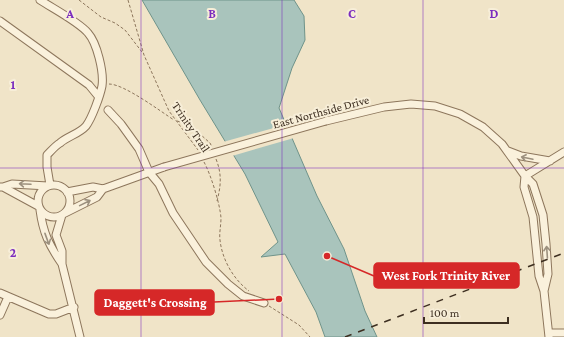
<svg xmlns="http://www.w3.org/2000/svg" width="564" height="337" viewBox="0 0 564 337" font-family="'Crimson Pro',serif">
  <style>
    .water { fill: #a9c4bc; stroke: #6f938a }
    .pier { fill: #f0e4c8 }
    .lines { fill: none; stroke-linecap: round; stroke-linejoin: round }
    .minor-casing { stroke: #8d765c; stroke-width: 9 }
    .path { stroke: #8d765c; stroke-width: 1; stroke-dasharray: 3 2; stroke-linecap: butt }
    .minor { stroke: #faf1dc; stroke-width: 7 }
    .rail { stroke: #3d2e20; stroke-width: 1.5; stroke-dasharray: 7 7; stroke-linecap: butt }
    .minor-bridge-casing { stroke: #8d765c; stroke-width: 9; stroke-linecap: butt }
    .minor-bridge { stroke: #faf1dc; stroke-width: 7 }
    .oneway { stroke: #9c907e }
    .grid { fill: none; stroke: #7b2cbf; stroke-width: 1; stroke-opacity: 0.55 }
    .labels { text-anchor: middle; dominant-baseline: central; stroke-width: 4; stroke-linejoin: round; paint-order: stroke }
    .street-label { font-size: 12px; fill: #3d2e20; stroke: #f7eed8 }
    .grid-label { font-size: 13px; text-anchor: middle; font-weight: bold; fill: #7b2cbf; stroke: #f7eed8; stroke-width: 4; stroke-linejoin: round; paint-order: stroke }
    .leader { fill: none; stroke: #d62828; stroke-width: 1.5 }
    .callout-dot { fill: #d62828; stroke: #f7eed8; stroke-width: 1.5 }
    .callout { fill: #d62828; stroke: #d62828; stroke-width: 1.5 }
    .callout-label { font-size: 13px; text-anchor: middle; font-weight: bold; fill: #fff }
  </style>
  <rect width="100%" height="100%" fill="#f0e4c8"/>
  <!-- water -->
  <path class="water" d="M142 0H294L304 16 305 40 292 68 279 108 317 196 344 249 365 311 377 337H325L316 312 285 254 261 257 278 242 245 174 200 100Z"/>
  <!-- pier -->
  <path class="pier" d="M288 124 294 138 232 156 223 142Z"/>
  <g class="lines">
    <!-- minor casing -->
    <g class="minor-casing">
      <path id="minor" d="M40 0C52 8 79 22 88 33 97 43 104 72 102 86 100 96 92 118 86 126 79 134 68 136 60 143 55 146 51 151 47 155V167L50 185
        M0 21 89 85 98 96
        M108 110 121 124 139 149 149 172 159 184 173 213 206 262 228 284 243 296 264 303
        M326 121 384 107 411 104 435 106 460 114 483 127 502 144 525 176 533 184 543 215 546 244 548 274 544 291
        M508 151 521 156 550 161
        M525 176 524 187 533 217 539 276 544 291 549 337
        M525 176 564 152
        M38 201a16 16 0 1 1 32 0a16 16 0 1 1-32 0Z
        M0 187H3L38 206
        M3 187 12 184 48 186
        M67 192 93 187 103 189 164 167
        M40 210C43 233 49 245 62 264
        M65 213 97 197 103 189
        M62 215 56 235 62 251V264L80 337
        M0 293 49 314H56L74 307
        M0 315 8 297
        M550 333H564"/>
    </g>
    <!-- path -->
    <path class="path" d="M79 0 101 17 115 23 125 30 142 52
      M128 0 144 55 169 111 198 150
      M109 84C124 84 160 111 174 120
      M177 121 190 125 210 143 212 147
      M216 159C222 174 221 186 217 201
      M204 162C211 175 220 204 221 218 221 226 219 233 220 240 222 259 233 279 249 291
      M269 306 299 325 310 337"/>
    <!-- minor -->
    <use href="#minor" class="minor"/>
    <!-- rail -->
    <path class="rail" d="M345 337 564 253"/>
    <!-- minor-bridge casing -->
    <g class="minor-bridge-casing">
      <path id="minor-bridge" d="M164 167 326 121"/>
    </g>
    <!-- minor-bridge -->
    <use href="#minor-bridge" class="minor-bridge"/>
  </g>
  <!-- one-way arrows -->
  <defs><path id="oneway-shaft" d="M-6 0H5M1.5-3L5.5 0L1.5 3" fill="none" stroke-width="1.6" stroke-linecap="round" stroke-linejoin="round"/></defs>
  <g class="oneway">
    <use href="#oneway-shaft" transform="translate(527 158) rotate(-168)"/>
    <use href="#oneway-shaft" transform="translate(25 184) rotate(-177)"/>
    <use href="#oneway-shaft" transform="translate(85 203) rotate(-26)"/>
    <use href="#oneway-shaft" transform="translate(47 239) rotate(70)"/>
    <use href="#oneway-shaft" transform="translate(547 252) rotate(-94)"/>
  </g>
  <!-- grid -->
  <path class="grid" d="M141 0V337M282 0V337M423 0V337M0 168H564"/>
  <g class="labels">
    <!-- street labels -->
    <g class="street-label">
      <text transform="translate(321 112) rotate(-15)">East Northside Drive</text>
      <text transform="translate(191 127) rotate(56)">Trinity Trail</text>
    </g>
  </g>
  <g class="grid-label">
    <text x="70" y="18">A</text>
    <text x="212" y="18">B</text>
    <text x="352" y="18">C</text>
    <text x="494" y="18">D</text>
    <text x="13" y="89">1</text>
    <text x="13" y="257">2</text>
  </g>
  <!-- callouts -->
  <path class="leader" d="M327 256L374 276M279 299L214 302"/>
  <g class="callout-dot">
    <circle cx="327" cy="256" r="4"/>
    <circle cx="279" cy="299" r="4"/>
  </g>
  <g class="callout">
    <rect x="374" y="263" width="145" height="25" rx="4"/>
    <rect x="95" y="290" width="119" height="25" rx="4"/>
  </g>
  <g class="callout-label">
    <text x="446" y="280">West Fork Trinity River</text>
    <text x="155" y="307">Daggett's Crossing</text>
  </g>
  <!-- scale -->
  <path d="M424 317v6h84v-6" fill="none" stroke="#3d2e20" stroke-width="2"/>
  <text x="430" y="317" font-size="12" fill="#3d2e20" stroke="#f7eed8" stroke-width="3" paint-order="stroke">100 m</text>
</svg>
